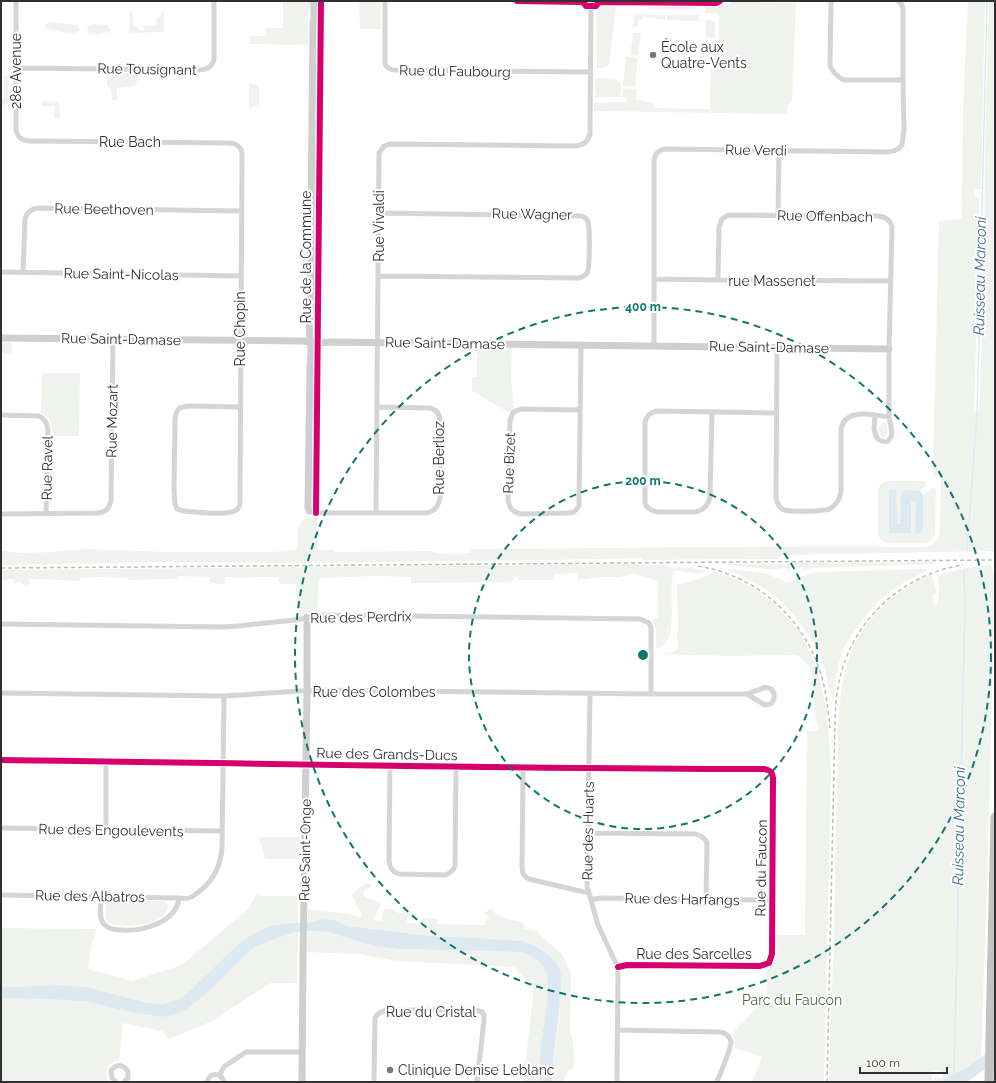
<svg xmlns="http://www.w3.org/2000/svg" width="996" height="1083" viewBox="0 0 996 1083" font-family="Raleway,sans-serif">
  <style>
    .green { fill: #f0f3ed }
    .water { fill: #dde9f1 }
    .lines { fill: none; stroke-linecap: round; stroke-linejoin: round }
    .stream { stroke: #dde9f1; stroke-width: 1.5 }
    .street { stroke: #d5d5d5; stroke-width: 5 }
    .secondary { stroke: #cfcfcf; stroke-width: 7 }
    .highway { stroke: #c3c3c3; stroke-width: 9 }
    .rail { stroke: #bdbdbd; stroke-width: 1.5; stroke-dasharray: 4 3; stroke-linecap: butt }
    .cycleway-casing { stroke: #fff; stroke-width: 8 }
    .cycleway { stroke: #d6006c; stroke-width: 6 }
    .ring { fill: none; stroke: #0f766e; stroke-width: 2; stroke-dasharray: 7 5 }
    .poi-dot { fill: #797979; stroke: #fff; stroke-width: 1.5 }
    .labels { text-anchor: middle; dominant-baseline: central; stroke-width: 4; stroke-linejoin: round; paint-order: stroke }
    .poi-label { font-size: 14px; fill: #313131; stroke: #fff; text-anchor: start }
    .street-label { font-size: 14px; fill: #313131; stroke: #fff }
    .park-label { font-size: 14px; fill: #536b40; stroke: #fff }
    .water-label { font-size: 15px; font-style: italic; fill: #437090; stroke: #fff }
    .centre { fill: #0f766e; stroke: #fff; stroke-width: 2 }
    .ring-label { font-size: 12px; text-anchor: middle; font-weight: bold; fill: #0f766e; stroke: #fff; stroke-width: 4; stroke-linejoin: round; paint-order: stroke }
  </style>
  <rect width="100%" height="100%" fill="#fff"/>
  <!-- green -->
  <path class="green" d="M283 1H311V7L308 12V45L249 44 250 36H266V28H283Z
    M359 1H380L381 3V29H360Z
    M968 1H985L981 189H975L974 196 979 198V245L974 412 979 411 984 295 985 149 989 1H995V551L782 555 778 559 643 560V558L551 560 270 563 168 562 1 565V550L18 553 53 552 82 549 170 552H271L297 550 298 528 305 516 306 517 317 518 318 550H334L335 552 430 551C443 555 456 555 470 553L471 549 880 546 884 547H926L934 544 939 537 940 524 941 484 940 478 937 476H933V461L939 221 962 219 963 110Z
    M732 2 796 3 792 102 788 105 787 114 594 111V103L627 102V98L622 97 623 88 637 89 636 100 654 103V108L710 109 711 42 719 41V14L705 13V4H717L718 3 727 5Z
    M621 3V7H616L609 65 605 68H596L597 7 600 4Z
    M646 4H698V6L696 9H649L647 6Z
    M164 11V32L129 33 130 12 133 13V27H137L138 30H144L143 26 157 25 156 20 160 16 161 12Z
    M635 14 665 15V20L642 17V20H638V27H633Z
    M667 15H699V21L667 20Z
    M706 20 715 21V38H706Z
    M48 22 77 25 79 30 76 33C66 34 56 30 46 29L45 26Z
    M95 24 108 25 111 30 110 32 89 35 87 29 89 25Z
    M633 33H641L638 56 630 55Z
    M626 57 638 58 635 87 623 86Z
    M107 73H136L137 84 134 86 117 88V100H112L111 89 107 86Z
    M6 75 8 76V104L1 105V98H4V76Z
    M595 78 616 79 621 85 620 97H594V96H596V94H595Z
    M249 83 259 85V105L249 108Z
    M41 101 59 102 60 118H54L55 106H41Z
    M1 342 12 343V353H1Z
    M477 348H512L511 379 514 408 510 410 508 412 472 391V377H477Z
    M42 373H80L79 436H52C52 426 52 418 41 413Z
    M883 422 886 424C888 429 889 433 884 437L881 436 878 430 879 427Z
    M886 481H925L926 485 920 491 923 495 934 487 936 489 935 535 931 540 926 543C917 543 890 545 883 541 880 540 879 537 878 534V489L881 484Z
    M936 562 934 564 811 568 803 572V567H797L793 563Z
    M639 564 647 565 650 567C660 562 667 567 676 568L678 567 706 570 702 573 699 574 679 571H675C665 589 683 641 656 649V629L652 620 658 617V581L636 574H631L620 577H599L577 580V573L554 574V580H519L518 577H515L511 582 411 583V577L378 576 319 578 317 611 300 614 297 602 296 584H283L279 583 278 577H259L235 578 232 577H225V584H219L210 582V577L177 576V579L129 580 127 578 100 577 81 578 80 580 76 581 61 580 29 579 30 585C25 587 23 584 19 582L15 584 14 583 13 579 1 580V570Z
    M725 564H789L790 572H788L787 568 775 570Z
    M991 565 995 579 987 887 981 1058 939 1082H934L935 1078H937L941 1079 943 1076 939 1070 932 1071 931 1076 933 1082H829C830 1034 832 987 834 940 835 902 835 865 836 827 837 802 837 777 838 752 838 718 839 684 851 653 865 617 896 590 931 574L936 590V593L933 595V603L937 605C940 595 939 586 938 575 955 570 973 566 991 565Z
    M725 568 769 574 783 581 789 582 794 581 800 577 810 573 821 572 920 569H925L927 571C894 586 876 599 856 629 852 635 846 643 843 650 838 664 835 683 833 698 827 686 827 673 822 660 813 640 800 621 784 605 781 601 777 597 773 594 758 584 741 576 725 568Z
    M715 572 742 582 759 592 776 605 800 632 808 647 816 665 821 685 827 711 831 773 824 1082H752L762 1057 735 1048V1041L732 1034 765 999H767V970C779 962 776 947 776 935H805L807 731H815L819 728 815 717V707L812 694 814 683 809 665 797 655 730 656 658 654C667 653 681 654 678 642 677 636 676 636 678 629L677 586 679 584 699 579Z
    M259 837H300L299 859H265Z
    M366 883 370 884 372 885 370 888 365 890 363 895C369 901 376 898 381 904L373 920 381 921 383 916 382 912 386 909H392L397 912 402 914 405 906 408 907 409 913 407 923 418 924 421 918 437 919V924L484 925C485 922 485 919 489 918L485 913 489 909H491C496 914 503 918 511 920 516 921 521 920 525 925V929L536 931 562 954 571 973 570 1032 573 1041 574 1067 566 1073 564 1082H552L553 1063 559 1022 561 978 551 958 542 949 530 943 523 941 479 938 433 936 348 926 340 924 308 923V909L348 914 362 917 361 912 357 907 354 897H352L351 896 361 886Z
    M256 895 263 896H298V902L297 903 298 923H294L235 947 191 990 179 999 163 1004 148 1003 87 987 62 985 8 987 1 986V928L95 929 97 930 91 946 88 969 132 981 182 965 250 907Z
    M110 901H163L168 905C170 925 119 931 107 921 105 915 104 904 110 901Z
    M315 931 328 932 373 946 398 949 521 952C530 955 541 960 545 970 552 985 543 1027 541 1045 540 1057 539 1070 539 1082H523L534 989 514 967 396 961 360 954 307 952 308 932Z
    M295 932H298L297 983H271L210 1022 169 1039 162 1031 123 1023 119 1060C108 1062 103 1072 109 1082H1V998L66 1000 89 1002 134 1013 159 1017 233 967 252 949 267 942Z"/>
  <!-- water -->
  <path class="water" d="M896 489 897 524H901V494L904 490 920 491 923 495V532L915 534 916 501H911V533H889V490Z
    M324 919 333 920 348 926 433 936 479 938 523 941C537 945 553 955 559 968 563 977 561 989 560 999 559 1021 555 1042 553 1063 552 1070 552 1076 552 1082H539C539 1070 540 1057 541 1045 543 1027 552 985 545 970 541 960 530 955 521 952L398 949 373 946 328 932 315 931 295 932 267 942 252 949 233 967 208 992 190 1007 175 1015 159 1017 134 1013 89 1002 66 1000 1 998V986L8 987 62 985 87 987 148 1003 163 1004 179 999 191 990 235 947 250 936 270 926 294 923H308Z
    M995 1048V1062L967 1082H939L968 1066Z"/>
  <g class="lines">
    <!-- stream -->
    <path class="stream" d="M967 551 977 415 987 1
      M954 1075 965 603 964 571"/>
    <!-- street -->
    <path class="street" d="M16 1V130C18 140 25 141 34 141L228 143C236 143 242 147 242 155L240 504C239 508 238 510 234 511 225 516 195 512 184 511L177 509 175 504 174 489 175 420C176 410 178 407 188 406L241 407
      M385 1V63C386 67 389 69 393 70L590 72
      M831 1 830 66C833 72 837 77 844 80H903
      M16 68 197 70C206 70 212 68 214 59V1
      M778 215 779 150
      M1 272 241 276
      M23 272 25 219C27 211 32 209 39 208L241 211
      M378 276 579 278C582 277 585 276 587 273 590 269 590 228 588 222 587 219 585 217 582 216L379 213
      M654 279 718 280 891 281
      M718 280 719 227 722 219 728 215 878 216C885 217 890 219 892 227L889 349V417L892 432 891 437 888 441 885 442 879 440 876 436 874 429 875 415
      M654 345V160C655 154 658 150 665 149L888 152C894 151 899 150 902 145L904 130 903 80V9L902 5 898 1
      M777 347 776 498C777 503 779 508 784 510 791 512 826 512 831 508 837 504 840 499 841 492V430C844 407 874 415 889 417
      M580 410 521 409 513 412 510 421 508 499C509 508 512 512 521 514L568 513 574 512 579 506 581 345
      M712 412 710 496C709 504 704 510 695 512H658C652 511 647 509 645 503V422C647 416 649 413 656 411L776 413
      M1 415 39 416C47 420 48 426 48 435L46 513
      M309 511 314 513H426C435 511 438 507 440 498V421C440 414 437 410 430 408L377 407
      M376 513 379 153 384 146 390 144 573 146C582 146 588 143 590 134L591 1
      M1 514 98 513C106 512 109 509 111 501L113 339
      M1 624 223 627 238 626 295 620 323 615 640 619 649 623 651 628V694
      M1 693 224 696 315 690 651 694H747L766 687 771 689 774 693V699L771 704 765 705 747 694
      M590 694 587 886 598 925 618 968 617 1082
      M1 760C255 763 510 769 764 769 770 770 773 772 773 778L772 954 769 963 760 966 627 965 618 967
      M390 766 389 861C390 868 393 873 400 874L446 875 453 870 455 866 456 766
      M523 768 522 867C522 872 523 876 529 879L584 892 588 891
      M1 828 222 831
      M106 830V761
      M588 833 696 834C702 836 705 838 707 843L706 899
      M1 895 179 898
      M101 896C101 904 98 918 104 924 108 929 115 930 121 930 142 932 177 922 179 898 182 898 186 899 189 898 192 897 195 895 197 893 212 883 220 867 222 849L224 696
      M591 900 600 898 772 900
      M618 1030 720 1032C725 1033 730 1036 731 1042 731 1049 720 1074 717 1082
      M220 1076 222 1070 225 1066 246 1052H302
      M116 1082 112 1078 111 1071C116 1063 124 1064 128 1072V1078L124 1082
      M207 1082C210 1072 221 1072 224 1082
      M374 1082 375 1018C378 1012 383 1011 389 1010H475L482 1012 484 1015V1020L477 1082"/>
    <!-- secondary -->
    <path class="secondary" d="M1 338 303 341 318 343 332 342 889 349
      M309 511 308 507 310 369C310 362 311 356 311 350 310 338 308 327 310 315L313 24 314 17V1
      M302 1082 303 958 307 691V617"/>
    <!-- highway -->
    <path class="highway" d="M989 1082 995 817"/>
    <!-- rail -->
    <path class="rail" d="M698 566C755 575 802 616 820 671 826 689 828 709 830 728
      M1 568 995 560
      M827 1082 835 724C835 706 837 687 842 670 858 615 907 573 963 565"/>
    <!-- cycleway casing -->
    <g class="cycleway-casing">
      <path id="cycleway" d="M517 1 581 2 584 3 586 6H596L598 3 601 2 716 3 720 1
        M316 513 321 1
        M1 760C255 763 510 769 764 769 770 770 773 772 773 778L772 954 769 963 760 966 627 965 618 967"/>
    </g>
    <!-- cycleway -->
    <use href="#cycleway" class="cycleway"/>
  </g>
  <!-- distance rings -->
  <g class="ring">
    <circle cx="643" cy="655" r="174"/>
    <circle cx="643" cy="655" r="348"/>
  </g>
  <!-- markers -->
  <g class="poi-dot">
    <circle cx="653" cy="55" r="4"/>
    <circle cx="390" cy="1070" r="4"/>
  </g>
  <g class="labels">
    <!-- poi labels -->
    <g class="poi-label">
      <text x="661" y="47">École aux<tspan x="661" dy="16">Quatre-Vents</tspan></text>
      <text x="398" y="1070">Clinique Denise Leblanc</text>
    </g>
    <!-- street labels -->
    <g class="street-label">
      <text transform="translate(147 69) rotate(1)">Rue Tousignant</text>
      <text transform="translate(16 71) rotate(-90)">28e Avenue</text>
      <text transform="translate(455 71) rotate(1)">Rue du Faubourg</text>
      <text x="130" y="142">Rue Bach</text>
      <text transform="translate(756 150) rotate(1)">Rue Verdi</text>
      <text transform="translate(104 209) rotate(1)">Rue Beethoven</text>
      <text transform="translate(532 214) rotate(1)">Rue Wagner</text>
      <text transform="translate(825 216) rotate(1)">Rue Offenbach</text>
      <text transform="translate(379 226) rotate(-90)">Rue Vivaldi</text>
      <text transform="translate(306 257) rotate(-90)">Rue de la Commune</text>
      <text transform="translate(121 274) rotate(1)">Rue Saint-Nicolas</text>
      <text x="772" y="281">rue Massenet</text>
      <text transform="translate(240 329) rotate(-90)">Rue Chopin</text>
      <text transform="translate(121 339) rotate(1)">Rue Saint-Damase</text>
      <text transform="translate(445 343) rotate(1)">Rue Saint-Damase</text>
      <text transform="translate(769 347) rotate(1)">Rue Saint-Damase</text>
      <text transform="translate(112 421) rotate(-89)">Rue Mozart</text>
      <text transform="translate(439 458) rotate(-90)">Rue Berlioz</text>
      <text transform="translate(509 463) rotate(-88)">Rue Bizet</text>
      <text transform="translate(47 468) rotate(-89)">Rue Ravel</text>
      <text transform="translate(361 617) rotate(-1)">Rue des Perdrix</text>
      <text x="374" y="692">Rue des Colombes</text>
      <text transform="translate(387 754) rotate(1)">Rue des Grands-Ducs</text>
      <text transform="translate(111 830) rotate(1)">Rue des Engoulevents</text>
      <text transform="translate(588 831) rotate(-89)">Rue des Huarts</text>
      <text transform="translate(305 850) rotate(-89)">Rue Saint-Onge</text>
      <text transform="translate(761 868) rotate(-89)">Rue du Faucon</text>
      <text transform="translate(90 896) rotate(1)">Rue des Albatros</text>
      <text transform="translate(682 899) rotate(1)">Rue des Harfangs</text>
      <text x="694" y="954">Rue des Sarcelles</text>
      <text x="431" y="1012">Rue du Cristal</text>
    </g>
    <!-- park labels -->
    <g class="park-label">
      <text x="792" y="1000">Parc du Faucon</text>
    </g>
    <!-- water labels -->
    <g class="water-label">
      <text transform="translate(980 276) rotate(-89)">Ruisseau Marconi</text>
      <text transform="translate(959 826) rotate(-89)">Ruisseau Marconi</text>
    </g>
  </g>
  <circle cx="643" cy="655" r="6" class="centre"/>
  <g class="ring-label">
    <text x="643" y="311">400 m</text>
    <text x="643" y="485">200 m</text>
  </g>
  <!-- border -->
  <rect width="996" height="1083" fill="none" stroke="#313131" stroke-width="4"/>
  <!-- scale -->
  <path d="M860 1067v6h87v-6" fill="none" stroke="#313131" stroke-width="2"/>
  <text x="866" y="1067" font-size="12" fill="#313131" stroke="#ffffff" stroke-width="3" paint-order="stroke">100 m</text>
</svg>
